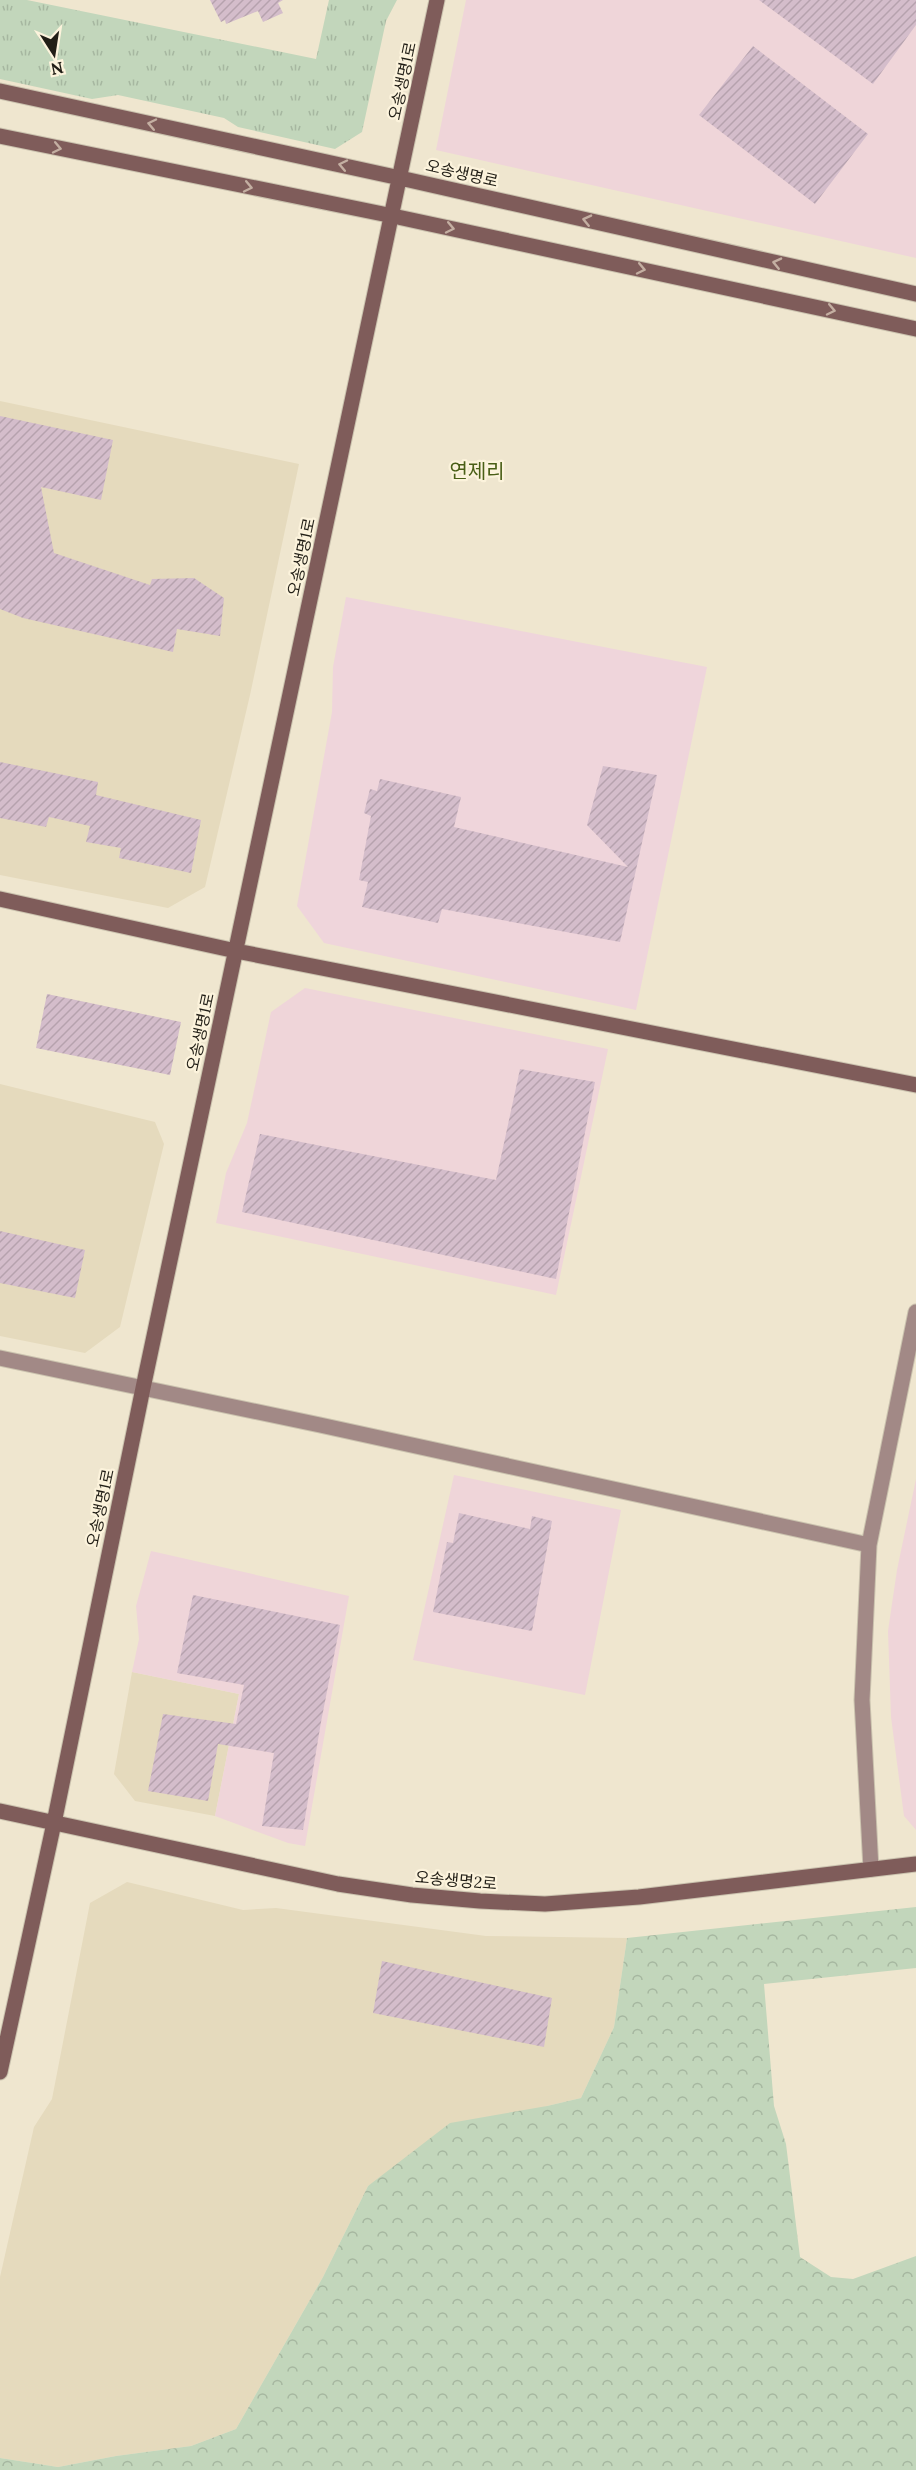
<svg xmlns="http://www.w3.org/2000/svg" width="916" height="2470" viewBox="0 0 916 2470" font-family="Lora,'Noto Sans KR',serif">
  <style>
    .built { fill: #e5dabd }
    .industrial { fill: #efd5d9 }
    .medical { fill: #efd5db }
    .grass { fill: url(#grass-tufts) }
    .forest { fill: url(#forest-crowns) }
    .building { fill: url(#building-hatch) }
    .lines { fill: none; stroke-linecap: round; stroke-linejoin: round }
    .street-casing { stroke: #cac2ae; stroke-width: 17 }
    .secondary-casing { stroke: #cac2ae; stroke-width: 17 }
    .street { stroke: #a28986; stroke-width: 15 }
    .secondary { stroke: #7f5c5a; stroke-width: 15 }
    .oneway { stroke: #c4afa2 }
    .labels { text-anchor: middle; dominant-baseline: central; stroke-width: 4.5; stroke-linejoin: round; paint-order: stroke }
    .street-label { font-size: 16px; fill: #211e16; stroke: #fcf3dc }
    .quarter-label { font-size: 20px; fill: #4a5f17; stroke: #fcf3dc }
  </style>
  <defs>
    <pattern id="grass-tufts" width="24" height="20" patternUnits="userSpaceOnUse" patternTransform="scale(1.5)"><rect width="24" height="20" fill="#c2d6bb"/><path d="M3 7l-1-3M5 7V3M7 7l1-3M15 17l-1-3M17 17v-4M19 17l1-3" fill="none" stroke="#a6b7a0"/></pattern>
    <pattern id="forest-crowns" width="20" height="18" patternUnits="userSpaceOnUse" patternTransform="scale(1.5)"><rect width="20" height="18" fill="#c2d6bb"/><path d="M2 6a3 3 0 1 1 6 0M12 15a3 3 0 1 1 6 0" fill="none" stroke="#a6b7a0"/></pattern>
    <pattern id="building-hatch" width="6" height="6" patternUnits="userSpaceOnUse" patternTransform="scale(1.5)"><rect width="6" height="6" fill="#d4bdcb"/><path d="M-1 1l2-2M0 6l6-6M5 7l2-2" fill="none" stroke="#b6a2ae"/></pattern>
  </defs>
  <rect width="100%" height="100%" fill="#efe6cf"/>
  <!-- built -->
  <path class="built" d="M0 401 299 464 250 695 205 887 168 908 0 875Z
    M0 1084 155 1122 164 1144 120 1327 85 1353 0 1336Z
    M132 1672 239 1694 215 1816 135 1801 114 1774Z
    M127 1882 243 1910 276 1908 486 1936 627 1938 614 2027 581 2098 547 2106 368 2186 323 2277 236 2429 191 2446 116 2456 58 2467 0 2458V2277L34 2127 52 2099 90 1903Z"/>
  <!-- industrial -->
  <path class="industrial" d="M466 0H916V258L436 150Z
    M305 988 608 1049 556 1295 216 1223 226 1173 247 1123 271 1012Z
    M454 1475 621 1510 585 1695 413 1660Z
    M916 1479V1830L904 1816 891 1717 888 1631 897 1570Z
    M151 1551 349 1596 305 1846 288 1843 215 1816 239 1694 132 1672 139 1639 136 1606Z"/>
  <!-- medical -->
  <path class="medical" d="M346 597 707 667 636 1010 324 943 297 906 332 712 333 667Z"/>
  <!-- grass -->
  <path class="grass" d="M0 0H27L316 59 329 0H397L386 21 362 132 335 149 238 127 224 118 118 95 92 99 0 79Z"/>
  <!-- forest -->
  <path class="forest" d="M916 1907V1968L764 1984 774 2106 786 2144 800 2257 831 2277 853 2279 916 2256V2470H0V2458L58 2467 116 2456 191 2446 236 2429 323 2277 368 2186 450 2123 547 2106 581 2098 614 2027 627 1938Z"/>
  <!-- building -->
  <path class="building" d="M210 0H283L278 3 283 13 263 22 258 11 226 24 225 20 221 22Z
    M759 0H916V25L873 84Z
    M753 46 868 134 815 204 699 115Z
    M0 416 113 440 101 500 41 487 54 553 150 585 152 579 194 578 224 598 220 636 177 629 173 652 23 618 0 609Z
    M0 762 98 782 96 795 201 820 191 873 119 858 121 848 86 842 90 826 49 817 46 827 0 818Z
    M603 766 657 775 620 942 442 909 438 923 362 907 368 882 359 880 371 816 364 813 370 789 377 791 380 779 461 797 454 827 628 867 587 825Z
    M47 994 181 1022 170 1075 36 1048Z
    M520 1069 595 1082 556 1279 242 1212 260 1134 496 1180Z
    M0 1231 85 1250 75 1298 0 1283Z
    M459 1513 530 1529 532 1516 552 1521 532 1631 433 1612 447 1542 453 1543Z
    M193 1595 340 1625 321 1722 303 1830 262 1826 274 1753 218 1744 208 1801 148 1791 163 1714 236 1724 244 1685 177 1673Z
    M382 1961 552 1998 544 2047 373 2013Z"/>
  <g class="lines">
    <!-- street casing -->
    <g class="street-casing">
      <path id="street" d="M0 1358 320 1425 869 1545
        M871 1869 862 1700 869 1545 916 1312"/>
    </g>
    <!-- secondary casing -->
    <g class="secondary-casing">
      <path id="secondary" d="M0 91 400 178 916 294
        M0 136 393 216 916 329
        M0 899 236 951 916 1085
        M0 1811 338 1884 412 1895 480 1901 545 1904 639 1897 916 1864
        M0 2072 54 1823 143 1388 437 0"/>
    </g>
    <!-- street -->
    <use href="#street" class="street"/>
    <!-- secondary -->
    <use href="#secondary" class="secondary"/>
  </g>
  <!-- one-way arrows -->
  <defs><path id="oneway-chevron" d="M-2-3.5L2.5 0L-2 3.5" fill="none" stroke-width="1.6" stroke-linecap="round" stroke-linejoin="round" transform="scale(1.5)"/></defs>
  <g class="oneway">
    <use href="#oneway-chevron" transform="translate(152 124) rotate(-168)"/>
    <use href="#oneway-chevron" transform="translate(57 148) rotate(12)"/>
    <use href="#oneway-chevron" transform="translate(343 165) rotate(-168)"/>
    <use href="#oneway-chevron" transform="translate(248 187) rotate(12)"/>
    <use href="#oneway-chevron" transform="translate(587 220) rotate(-167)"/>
    <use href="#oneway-chevron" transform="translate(450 228) rotate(12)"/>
    <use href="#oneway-chevron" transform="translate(777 263) rotate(-167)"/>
    <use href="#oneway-chevron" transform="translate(641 269) rotate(12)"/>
    <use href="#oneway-chevron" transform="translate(831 310) rotate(12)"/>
  </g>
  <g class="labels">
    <!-- street labels -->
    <g class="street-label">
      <text transform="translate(402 81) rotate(-78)">오송생명1로</text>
      <text transform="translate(462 173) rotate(13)">오송생명로</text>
      <text transform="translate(301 557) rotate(-78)">오송생명1로</text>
      <text transform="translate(200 1032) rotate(-78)">오송생명1로</text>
      <text transform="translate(100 1508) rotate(-78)">오송생명1로</text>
      <text transform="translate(456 1880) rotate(5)">오송생명2로</text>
    </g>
    <!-- quarter labels -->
    <g class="quarter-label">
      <text x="477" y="470">연제리</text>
    </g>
  </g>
  <!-- north arrow -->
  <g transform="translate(54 54) rotate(168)" stroke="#fcf3dc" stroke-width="4.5" paint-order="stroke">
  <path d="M0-4.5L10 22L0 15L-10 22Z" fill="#211e16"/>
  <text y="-9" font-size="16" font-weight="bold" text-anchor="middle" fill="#211e16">N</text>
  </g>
</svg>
